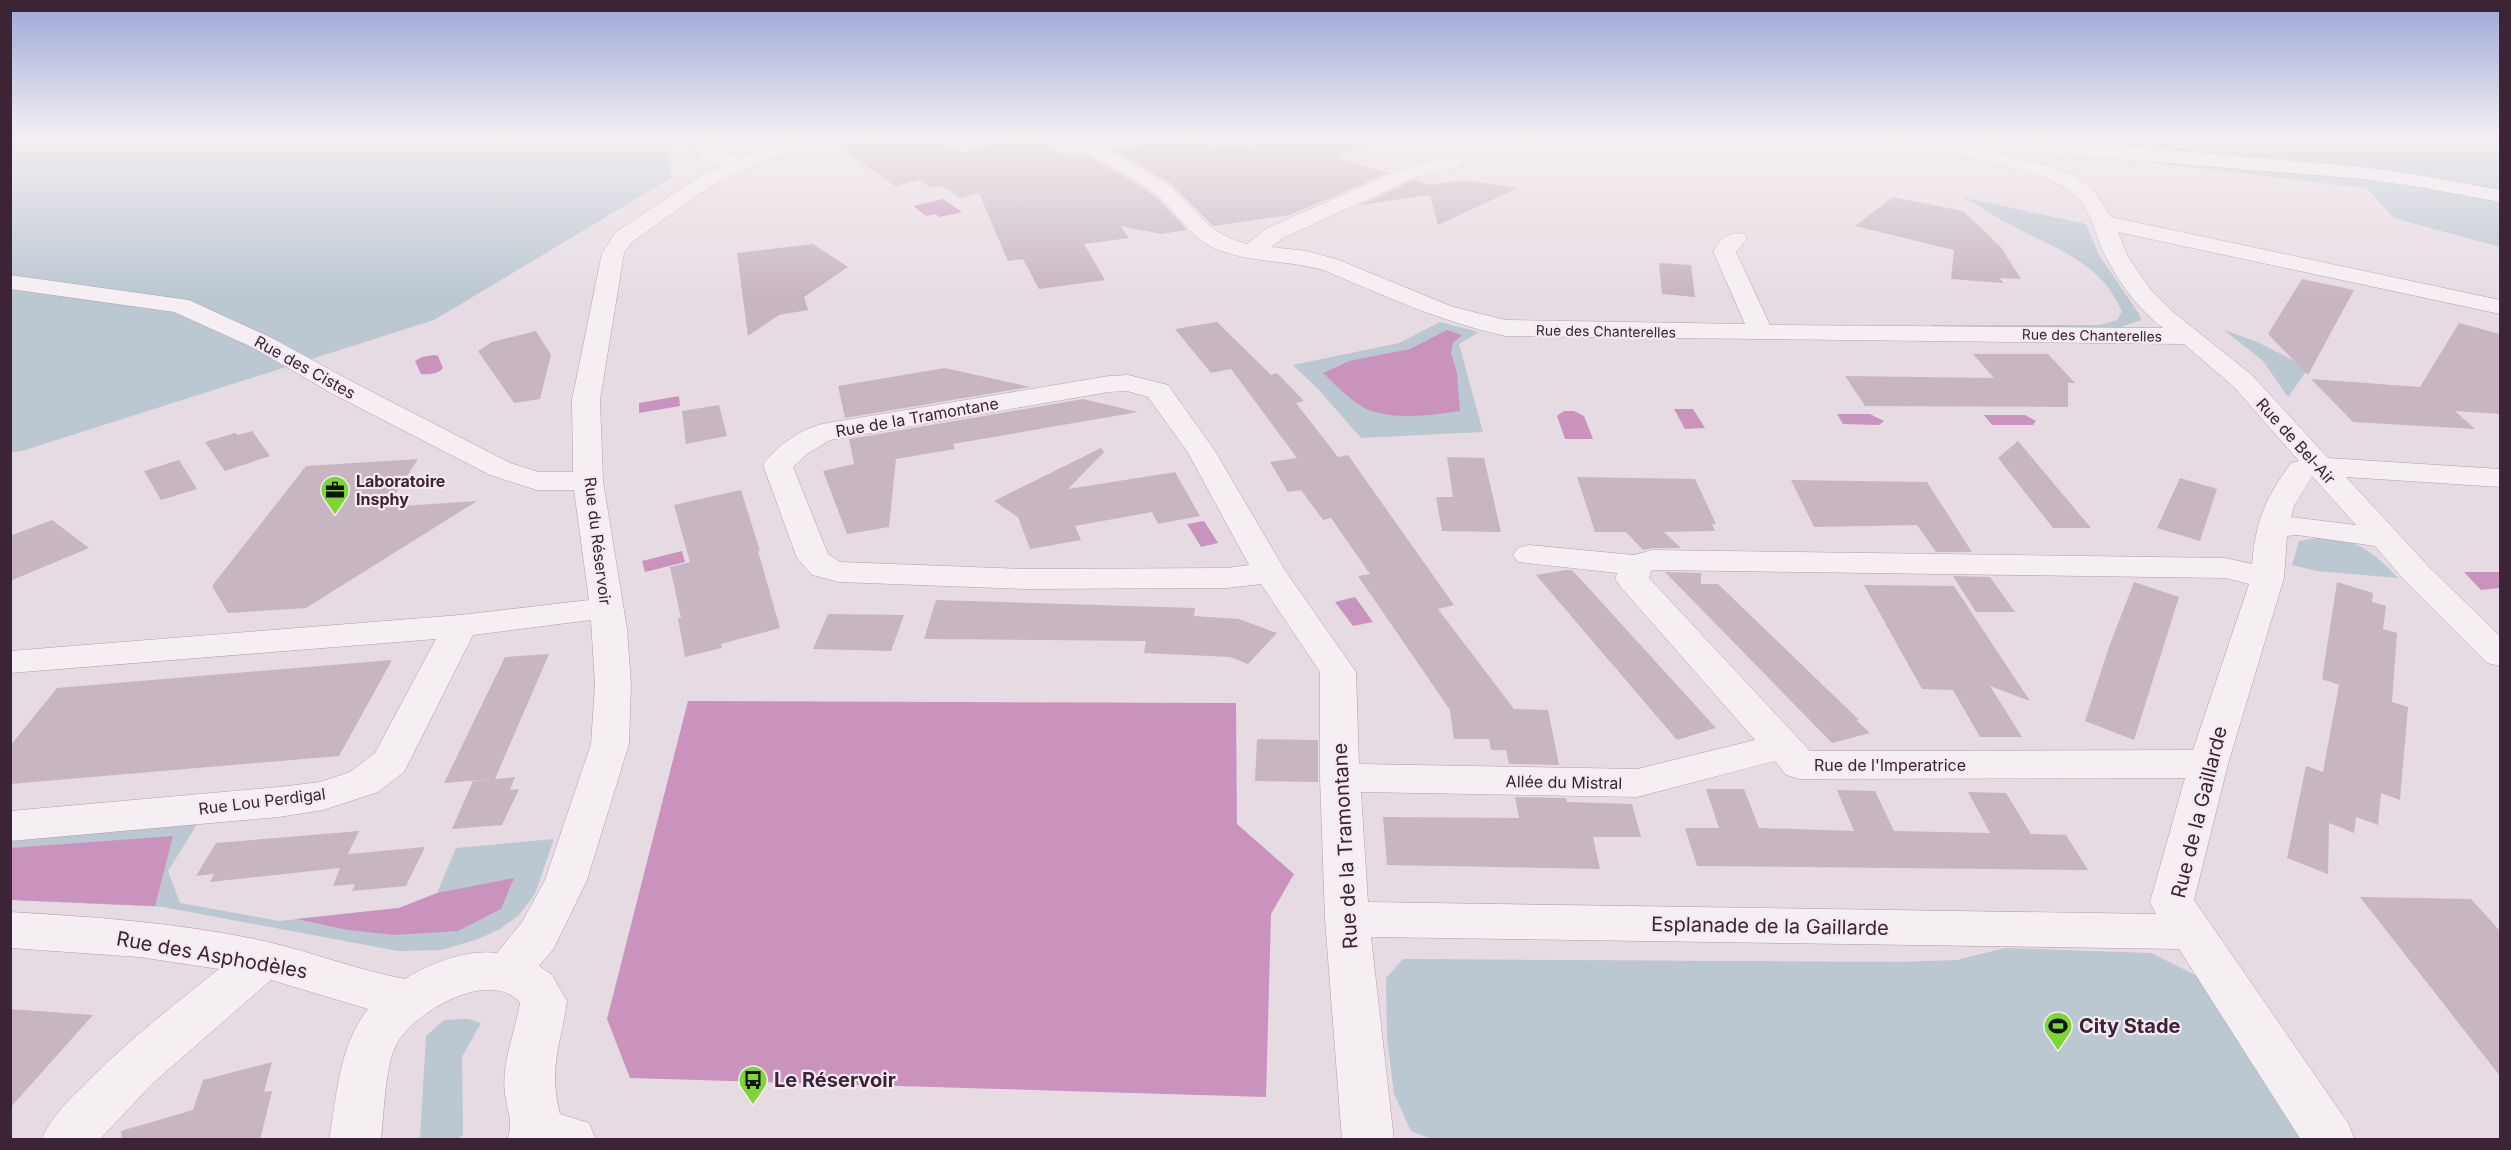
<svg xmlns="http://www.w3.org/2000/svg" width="2511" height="1150" viewBox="0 0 2511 1150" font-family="Inter,sans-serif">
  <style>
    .green { fill: #bbc7d1 }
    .water { fill: #ca93be }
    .building { fill: #c7b5c1 }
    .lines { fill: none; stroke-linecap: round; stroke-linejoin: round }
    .minor-casing { stroke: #b1a0ab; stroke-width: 1 }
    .minor { fill: #f5eef2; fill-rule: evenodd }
    .labels { text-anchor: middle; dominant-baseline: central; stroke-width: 4.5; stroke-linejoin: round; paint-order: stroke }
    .far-street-label { font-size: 14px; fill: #3d2435; stroke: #f4eaf1 }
    .street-label { font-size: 16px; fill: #3d2435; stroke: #f4eaf1 }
    .poi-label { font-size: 16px; font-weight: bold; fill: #3d2435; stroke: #f4eaf1; text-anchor: start }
    .near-street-label { font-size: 20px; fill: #3d2435; stroke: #f4eaf1 }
    .near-poi-label { font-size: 20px; font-weight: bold; fill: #3d2435; stroke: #f4eaf1; text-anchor: start }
  </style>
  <rect width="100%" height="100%" fill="#e7dbe3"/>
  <!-- green -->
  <path class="green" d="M11 136H665L671 178 434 320 25 450 11 453Z
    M2041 136H2500V247L2394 218 2366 188 2099 156Z
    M1961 197 2086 224 2099 255 2139 314 2141 320 2118 328H1934L1932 325H2100L2117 320 2122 312C2101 260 2050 247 2005 222 1990 214 1977 204 1961 197Z
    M1440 322 1479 332 1459 344 1483 432 1361 438 1318 389 1293 365 1399 343Z
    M2224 330 2257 342 2309 368 2288 397 2263 361Z
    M2329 536C2363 544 2374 553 2398 578L2317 571 2292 565 2299 541Z
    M199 821 168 871 180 903 279 921 399 908 437 893 456 848 554 839 535 894 518 916 500 929 478 939 442 950 398 951 163 907 11 900V839Z
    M2005 948 2151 953 2195 975 2225 1004 2306 1140 1432 1139 1411 1131 1394 1094 1387 1038 1386 978 1403 959 1900 962 1957 960Z
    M468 1019 481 1023 462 1057 463 1134 459 1139H420L426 1036 444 1020Z"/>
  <!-- water -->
  <path class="water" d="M943 199 962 212 940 217 935 214 926 216 913 206Z
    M1447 330 1462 335 1453 343 1451 353 1457 373 1460 411C1432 415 1399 420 1371 411 1353 404 1337 386 1323 373L1349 361 1410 349Z
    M435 355 438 356 443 368C439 374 428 375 421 374L415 361 422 357Z
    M679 396 680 406 639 413V403Z
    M1674 409H1693L1705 428 1685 429Z
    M1564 411H1574L1584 416 1593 439H1565L1557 416Z
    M1837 414H1870L1884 421 1879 425 1843 424Z
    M1984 415H2025L2036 421 2033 425H1992Z
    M1204 521 1218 543 1201 547 1187 524Z
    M682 551 685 562 645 572 642 561Z
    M2464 572H2500V588L2481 590Z
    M1355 597 1373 622 1353 626 1335 602Z
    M688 701 1236 703 1237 824 1294 874 1271 914 1266 1097 630 1078 607 1019Z
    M173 836 155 906 11 900V848Z
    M514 878 501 909 458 931 394 935 348 930 296 919 399 908 437 893Z"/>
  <!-- building -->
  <path class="building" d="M829 136H854L912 143 931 138 962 152 1031 136 1071 158 1087 155 1131 180 1160 200 1187 230 1161 234 1120 226 1129 238 1084 244 1105 280 1039 289 1023 259 1008 261 979 193 960 198 942 186 931 188 920 180 895 186 828 139Z
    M1300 136H1387L1336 158 1388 173 1290 215 1213 226 1170 183 1114 150 1172 140 1176 142 1196 139 1213 147 1282 143Z
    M1414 180 1430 185 1464 180 1518 188 1438 225 1430 195 1360 205Z
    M1893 197 1963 211 2000 246 2021 279 2000 278 2003 283 1951 279 1954 250 1855 226Z
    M813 244 848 267 804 297 808 310 779 315 748 336 737 253Z
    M1659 263 1691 265 1695 297 1662 294Z
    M2302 279 2354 290 2308 375 2268 334Z
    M1217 322 1271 375 1277 373 1304 401 1296 403 1338 457 1348 455 1454 605 1438 609 1514 709 1548 710 1559 765 1509 764 1506 750H1491L1489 739H1454L1450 710 1358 576 1370 574 1331 518 1323 520 1301 490 1288 492 1270 462 1297 458 1231 369 1211 373 1175 329Z
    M2459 323 2500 334V414L2455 411 2475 429 2353 422 2311 379 2420 387Z
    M536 331 551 355 540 399 514 403 478 351 492 342Z
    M1973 354H2048L2075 383H2068V407L1865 406 1845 376 1994 378Z
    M945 368 1030 387 845 418 838 386Z
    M1083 399 1138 412 953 444 955 449 896 459 889 527 847 534 823 471 854 464 849 439Z
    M719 405 727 436 686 444 682 411Z
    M252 431 270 456 225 471 205 442 235 433 238 435Z
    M2018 441 2091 528H2053L1998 458Z
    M1101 448 1104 452 1068 489 1175 472 1200 516 1158 524 1152 512 1075 526 1081 540 1030 549 1018 517 994 501Z
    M1447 457 1484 458 1501 532 1442 531 1436 497H1453Z
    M418 459 387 507 477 501 306 608 228 613 212 586 306 466Z
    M179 460 197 489 161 500 144 471Z
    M1577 477 1695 479 1716 524H1712L1715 531 1664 532 1681 548H1652L1643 550 1626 532H1595Z
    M2180 478 2217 489 2200 541 2157 528Z
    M1791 480 1927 482 1972 552H1936L1917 525 1814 527Z
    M741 490 760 551H758L780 628 721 644 722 648 685 657 678 618H681L670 567 690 562 674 505Z
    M52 520 89 548 10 581V536Z
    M1566 570H1572L1584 583 1716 728 1677 740 1536 575Z
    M1665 572 1701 573V584H1718L1859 720H1856L1870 733 1832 743Z
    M1953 576 1990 577 2015 612H1976Z
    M2134 582 2179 597 2134 740 2085 721 2109 647Z
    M2337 582 2373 593 2372 602 2386 606 2383 629 2397 633 2392 702 2408 707 2400 800 2381 793 2378 825 2356 817 2354 833 2329 823 2328 874 2287 858 2306 766 2323 772 2339 685 2322 679Z
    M1864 585 1954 586 2030 701 1990 686 2022 737H1980L1953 690 1922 689Z
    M936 600 1195 608 1194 616 1239 619 1277 633 1248 664 1230 657 1144 653 1146 641 924 639Z
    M828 614 904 615 891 651 813 649Z
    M549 654 495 779 515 777 510 790 519 789 502 825 452 829 473 781 491 779 444 783 505 657Z
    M392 660 339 756 10 784V746L57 688Z
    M1257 739 1318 740V782L1255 781Z
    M1706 789H1744L1759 828 1854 831 1837 790 1875 791 1894 831 1990 833 1968 792 2006 793 2031 834 2066 835 2088 870 1697 866 1685 828H1719Z
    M1515 797 1566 798 1567 802 1632 804 1641 837H1593L1600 869 1387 865 1383 817 1519 818Z
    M359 831 348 854 425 847 406 886 352 891 355 884 333 886 340 868 210 882 214 874 196 876 216 843Z
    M2360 897 2471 899 2500 931V1076Z
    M10 1009 93 1015 10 1108Z
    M272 1062 264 1092 272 1091 260 1140H122L121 1131 193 1110 203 1080Z"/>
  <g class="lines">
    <!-- minor casing -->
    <g class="minor-casing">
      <path id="minor" d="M693 136H711L715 150 739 157 801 136H827L825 140 754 165 711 186 632 242 624 253 600 400 603 481 627 629 631 685 629 744 587 880 554 948 539 966 552 975 567 1001C561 1046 548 1066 560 1114L589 1123 596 1140H507C514 1123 507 1110 505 1093 501 1063 515 1033 520 1003 491 967 413 1012 396 1045 385 1067 384 1114 381 1140H329C337 1095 339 1045 368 1009L271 980 153 1083 99 1140H41C51 1117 69 1100 86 1083 127 1041 174 1005 219 969L139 957 10 948V912C96 917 181 923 264 941 312 952 357 970 405 979 430 963 468 949 497 953L522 922 545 880 591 744 595 685 591 620 473 635 404 772 378 792 323 810 279 817 10 841V811L279 787 320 782 350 772 375 753 436 639 10 673V651L460 615 589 600 574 490H537L490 475 331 393 254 348 174 312 10 289V275L189 300 272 338 351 381 510 463 539 472H573L572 400 602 253 616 232 697 178 723 165 699 158Z
        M1063 136H1085L1169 185 1212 228 1229 238 1247 244 1267 228 1402 169 1453 156 1460 158 1463 162 1460 166 1416 177 1283 238 1271 247 1307 251 1339 260 1453 307 1506 320 1745 324 1713 251C1721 239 1729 231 1744 234L1747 239 1736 252 1770 325 2163 328C2139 310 2120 284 2106 257 2096 239 2093 217 2079 199 2056 170 1933 150 1893 140L1891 136H1923L2050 166 2077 177 2094 191 2111 217 2500 300V314L2118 232 2128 257 2151 290 2173 312 2252 375 2328 458 2500 469V487L2346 477 2429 567 2500 636V666L2487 663 2405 581 2375 546 2297 535 2287 536 2284 578 2228 764 2194 900 2348 1123 2355 1140H2301L2179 949 1371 937 1394 1140H1342L1325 919 1320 778V672L1261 584 1227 588 1025 589 839 582 812 575 797 558 763 465C776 446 800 430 822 424L1109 376 1128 375 1168 385 1215 451 1286 572 1356 672 1359 764 1637 769 1755 740 1620 586 1615 579 1617 573 1518 562 1513 555 1518 548 1529 545 1634 555 1652 550 2225 558 2252 564C2256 520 2265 499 2291 463L2299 461 2234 387 2184 344 1506 336C1441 322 1383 295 1323 270 1288 260 1248 263 1214 248 1188 236 1176 209 1153 192 1126 173 1094 157 1065 140ZM1127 391 1148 397 1187 451 1249 565 1227 568 1025 569 840 562 828 554 793 467 807 454 830 440 1109 392ZM2312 476 2356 525 2291 517 2294 506ZM1654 570 2225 578 2249 584 2193 750 1810 751 1649 578 1651 571ZM1775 761 1786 775 1800 779 2185 778 2150 902 2156 914 1368 902 1361 792 1637 797Z
        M2002 139 2063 141 2353 166 2414 174 2500 190V202L2414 186 2353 178 1995 149 1992 145 1995 141Z"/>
    </g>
    <!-- minor -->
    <use href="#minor" class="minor"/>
  </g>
  <!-- sky -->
  <linearGradient id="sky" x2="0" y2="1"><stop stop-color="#9ca7d7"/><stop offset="0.46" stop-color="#f4eff2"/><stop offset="1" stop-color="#f4eff2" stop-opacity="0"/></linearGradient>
  <rect width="2511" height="297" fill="url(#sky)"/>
  <!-- icons -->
  <defs>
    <g id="office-pin" transform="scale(1.5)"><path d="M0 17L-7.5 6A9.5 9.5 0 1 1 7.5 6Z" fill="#7dd635" stroke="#f4eaf1"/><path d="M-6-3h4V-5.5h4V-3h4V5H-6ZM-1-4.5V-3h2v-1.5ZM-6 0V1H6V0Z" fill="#111"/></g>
    <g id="stadium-pin" transform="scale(1.5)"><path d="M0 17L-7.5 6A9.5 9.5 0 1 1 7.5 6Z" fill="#7dd635" stroke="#f4eaf1"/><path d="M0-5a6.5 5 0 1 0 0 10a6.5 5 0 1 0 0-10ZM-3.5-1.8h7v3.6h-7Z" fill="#111"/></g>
    <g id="bus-pin" transform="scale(1.5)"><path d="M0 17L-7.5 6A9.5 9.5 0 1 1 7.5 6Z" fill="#7dd635" stroke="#f4eaf1"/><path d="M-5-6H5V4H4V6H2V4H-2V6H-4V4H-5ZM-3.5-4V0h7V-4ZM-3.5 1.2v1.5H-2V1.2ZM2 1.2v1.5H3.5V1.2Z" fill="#111"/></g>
  </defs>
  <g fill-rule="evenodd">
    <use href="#office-pin" x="335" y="490"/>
    <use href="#stadium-pin" x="2058" y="1026"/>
    <use href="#bus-pin" x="753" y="1080"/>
  </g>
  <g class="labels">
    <!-- far-street labels -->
    <g class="far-street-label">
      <text transform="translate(1606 331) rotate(1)">Rue des Chanterelles</text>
      <text transform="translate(2092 335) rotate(1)">Rue des Chanterelles</text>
    </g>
    <!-- street labels -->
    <g class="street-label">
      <text transform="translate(305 367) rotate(29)">Rue des Cistes</text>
      <text transform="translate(917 417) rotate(-10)">Rue de la Tramontane</text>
      <text transform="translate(2296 441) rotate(48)">Rue de Bel-Air</text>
      <text transform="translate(598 541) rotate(83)">Rue du Réservoir</text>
      <text x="1890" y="765">Rue de l'Imperatrice</text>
      <text transform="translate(1564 782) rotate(1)">Allée du Mistral</text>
      <text transform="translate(262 801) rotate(-7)">Rue Lou Perdigal</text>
    </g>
    <!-- poi labels -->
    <g class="poi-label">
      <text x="356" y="481">Laboratoire<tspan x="356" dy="18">Insphy</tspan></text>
    </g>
    <!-- near-street labels -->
    <g class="near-street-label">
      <text transform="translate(2199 812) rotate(-76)">Rue de la Gaillarde</text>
      <text transform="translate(1345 846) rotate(-93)">Rue de la Tramontane</text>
      <text transform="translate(1770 926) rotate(1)">Esplanade de la Gaillarde</text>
      <text transform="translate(212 955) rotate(10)">Rue des Asphodèles</text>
    </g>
    <!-- near-poi labels -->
    <g class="near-poi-label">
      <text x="2079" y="1026">City Stade</text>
      <text x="774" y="1080">Le Réservoir</text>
    </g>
  </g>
  <!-- border -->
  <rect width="2511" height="1150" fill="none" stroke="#3d2435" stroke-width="24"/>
</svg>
